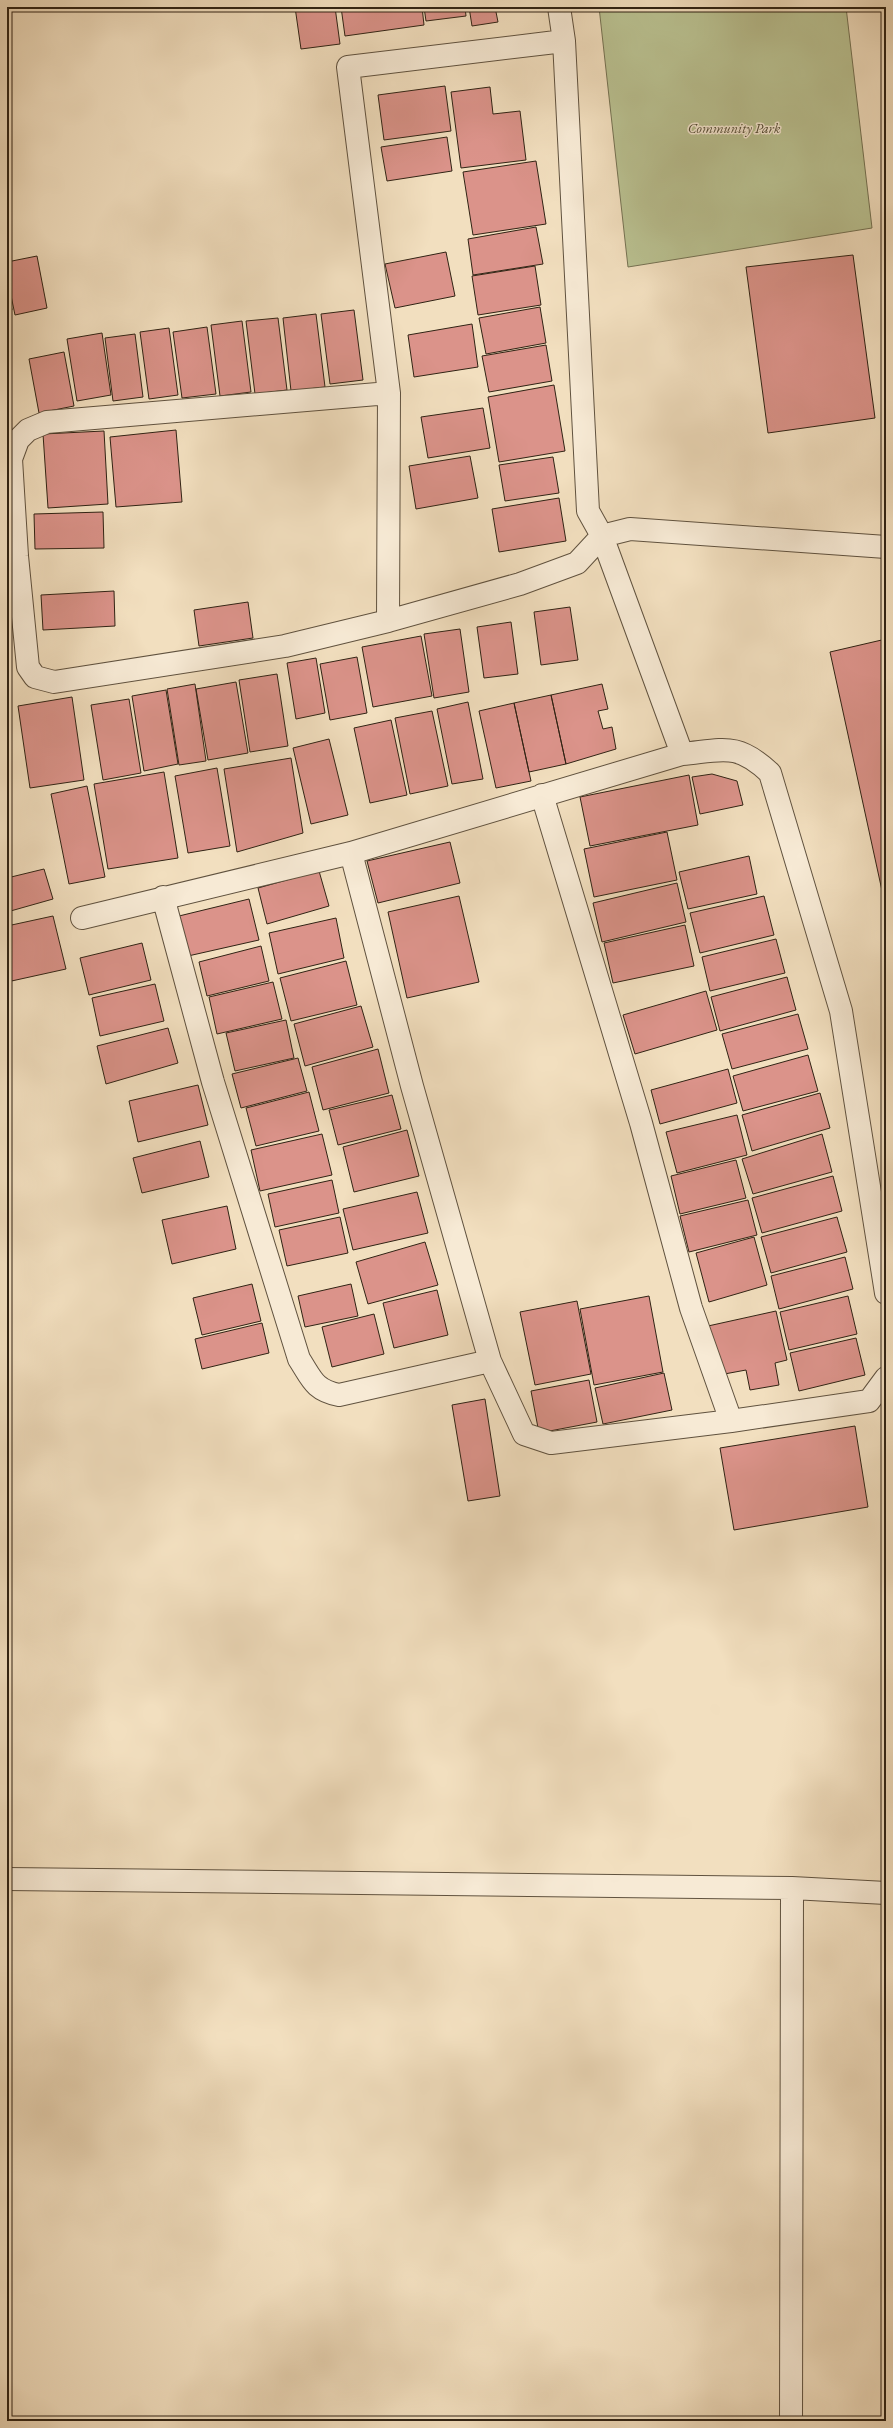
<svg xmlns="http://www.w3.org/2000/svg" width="893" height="2428" viewBox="0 0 893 2428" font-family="'EB Garamond',serif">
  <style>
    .green { fill: #bac292; stroke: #757253 }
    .building { fill: #db938a; stroke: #302314 }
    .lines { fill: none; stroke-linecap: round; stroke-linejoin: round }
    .minor-casing { stroke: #60523f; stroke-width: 24 }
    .minor { stroke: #f7ead5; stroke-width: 22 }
    .labels { text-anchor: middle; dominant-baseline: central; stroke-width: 3; stroke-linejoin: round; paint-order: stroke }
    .park-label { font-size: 14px; font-style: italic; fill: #524b34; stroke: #f7ead5 }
  </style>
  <rect width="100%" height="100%" fill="#f2dfbf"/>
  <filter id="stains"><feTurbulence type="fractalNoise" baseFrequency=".005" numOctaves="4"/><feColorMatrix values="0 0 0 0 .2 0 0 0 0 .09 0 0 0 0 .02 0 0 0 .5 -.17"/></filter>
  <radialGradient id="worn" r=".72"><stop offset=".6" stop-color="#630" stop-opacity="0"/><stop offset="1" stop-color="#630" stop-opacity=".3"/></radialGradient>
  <!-- green -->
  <path class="green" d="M599 7H846L872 228 628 267Z"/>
  <!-- building -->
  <path class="building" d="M295 7H335L340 44 301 49Z
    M341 7H422L424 25 345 36Z
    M424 7H465L466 16 426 21Z
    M469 7H495L498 22 472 26Z
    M445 86 451 131 384 140 378 95Z
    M490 87 493 114 520 111 526 160 461 168 451 92Z
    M447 137 452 171 387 181 381 147Z
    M536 161 546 224 473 235 463 172Z
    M536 227 543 264 473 275 468 239Z
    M446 252 455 296 395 308 385 264Z
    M853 255 875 418 768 433 746 267Z
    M37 256 47 308 15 315 7 276V262Z
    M535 266 541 305 478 315 472 276Z
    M7 285 12 310 7 311Z
    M540 307 546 343 486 354 479 318Z
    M354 310 363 380 330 384 321 314Z
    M316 314 325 387 291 391 283 318Z
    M278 318 287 390 255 394 246 321Z
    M242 321 251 392 220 396 211 325Z
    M472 324 478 367 414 377 408 335Z
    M207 327 216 394 182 398 173 332Z
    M169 328 178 395 149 399 140 332Z
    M102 333 111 395 77 401 67 339Z
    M135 334 143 397 113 401 105 338Z
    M546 345 552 381 489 392 482 356Z
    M64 352 74 406 39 413 29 359Z
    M554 385 565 451 499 462 488 397Z
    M483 408 490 448 428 458 421 417Z
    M176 430 182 502 116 507 110 437Z
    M104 431 108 504 48 508 43 434Z
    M470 456 478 498 416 509 409 466Z
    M553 457 559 493 505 501 499 465Z
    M559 498 566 541 499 552 492 509Z
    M103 512 104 548 35 549 34 514Z
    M114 591 115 626 43 630 41 595Z
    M248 602 253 638 199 646 194 610Z
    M570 607 578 660 541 665 534 612Z
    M511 622 518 674 484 678 477 627Z
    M460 629 469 692 434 698 424 634Z
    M421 636 432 696 373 707 362 647Z
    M886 639V909L830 652Z
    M357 657 367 713 330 720 320 664Z
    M316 658 325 713 296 719 287 663Z
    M277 674 288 746 250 752 239 680Z
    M236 682 248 753 208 760 196 689Z
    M195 684 206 761 179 765 167 689Z
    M602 684 608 709 598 711 603 729 612 727 616 749 566 764 551 695Z
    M166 690 178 764 144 771 132 696Z
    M551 695 566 764 529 772 514 703Z
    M72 697 84 780 30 788 18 706Z
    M129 699 141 773 103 780 91 705Z
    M468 702 483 779 452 784 437 709Z
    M514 703 531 781 496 788 479 711Z
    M432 711 448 786 410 794 395 718Z
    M391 720 407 795 370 803 354 728Z
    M329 739 348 815 311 824 293 748Z
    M291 758 303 833 237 852 224 769Z
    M217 768 230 846 188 853 175 776Z
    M164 772 178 858 108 869 94 784Z
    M712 774 737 781 743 805 700 814 692 777Z
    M689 775 698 825 590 846 580 797Z
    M87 786 105 877 69 884 51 794Z
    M667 832 677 880 594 897 584 849Z
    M450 842 460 883 378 903 367 861Z
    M749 856 757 894 688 909 679 872Z
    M44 869 53 899 7 912V878Z
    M319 871 329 906 267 924 258 888Z
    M677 883 686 922 602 942 593 903Z
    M459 896 479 982 407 998 388 912Z
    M764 896 774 935 700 953 690 913Z
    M249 899 259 940 188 956 179 916Z
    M53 916 66 969 7 982V926Z
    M336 918 344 958 278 974 269 933Z
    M685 925 694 966 613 983 604 943Z
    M776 939 785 973 710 991 702 957Z
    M142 943 151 980 89 995 80 958Z
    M261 946 269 981 207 996 199 962Z
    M346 961 357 1005 291 1021 280 978Z
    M787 977 796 1010 720 1031 711 997Z
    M273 982 282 1019 217 1034 209 997Z
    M155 984 164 1021 100 1036 92 998Z
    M706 991 717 1030 635 1054 623 1015Z
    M361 1006 373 1047 305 1066 294 1024Z
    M798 1014 808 1049 732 1069 722 1034Z
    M286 1020 294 1058 235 1071 226 1033Z
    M168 1028 178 1063 106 1084 97 1046Z
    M378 1049 389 1093 323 1110 312 1067Z
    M808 1055 818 1091 743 1111 733 1076Z
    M298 1058 307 1091 241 1108 232 1074Z
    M728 1069 737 1103 660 1124 651 1090Z
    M198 1085 208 1125 138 1142 129 1101Z
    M309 1092 319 1131 256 1146 246 1108Z
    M820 1093 830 1128 752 1151 742 1115Z
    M392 1095 401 1129 338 1145 329 1110Z
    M737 1115 747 1155 677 1173 666 1132Z
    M407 1130 419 1176 354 1192 343 1147Z
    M322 1134 332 1175 260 1191 251 1150Z
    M822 1134 832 1172 753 1194 742 1159Z
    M200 1141 209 1177 142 1193 133 1158Z
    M736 1160 746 1198 680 1214 671 1176Z
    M833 1176 842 1211 762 1233 752 1198Z
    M332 1180 339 1213 275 1227 268 1194Z
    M417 1192 428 1233 353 1250 343 1209Z
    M748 1200 757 1235 689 1252 680 1216Z
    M227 1206 236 1249 172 1264 162 1220Z
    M340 1217 348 1253 287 1266 279 1230Z
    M837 1217 847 1252 771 1273 761 1237Z
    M754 1237 767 1285 709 1302 696 1253Z
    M425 1242 438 1285 368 1304 356 1262Z
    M845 1257 853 1289 779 1309 771 1276Z
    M252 1284 261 1321 202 1335 193 1298Z
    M351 1284 358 1316 305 1327 298 1296Z
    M437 1290 448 1335 394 1348 383 1303Z
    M649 1296 663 1372 594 1385 580 1309Z
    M848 1296 857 1334 789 1350 780 1312Z
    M577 1301 591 1374 535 1385 520 1312Z
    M776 1311 787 1360 775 1363 779 1385 750 1390 746 1370 719 1375 708 1326Z
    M374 1314 384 1354 332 1367 322 1327Z
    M262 1323 269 1353 202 1369 195 1339Z
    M856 1338 865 1375 799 1391 790 1353Z
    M664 1373 672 1410 603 1424 595 1388Z
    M589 1380 597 1422 539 1433 531 1391Z
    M485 1399 500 1496 468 1501 452 1405Z
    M855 1426 868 1507 734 1530 720 1448Z"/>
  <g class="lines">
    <!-- minor casing -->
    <g class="minor-casing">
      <path id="minor" d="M559 7 564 41 588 511 602 536 682 754
        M564 41 348 67 389 393 388 621 520 584 577 563 602 536 630 529 886 547
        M388 621 285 646 54 682 35 677 28 667 17 556 11 459 18 440 28 430 47 422 389 393
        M542 795 641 1123 691 1308 731 1421 869 1401 886 1378
        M163 897 213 1082 299 1359C312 1379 314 1390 339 1395L490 1361 412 1086 351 853
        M82 918 351 853 682 754C724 750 737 742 770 773L841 1011 886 1293
        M490 1361 524 1434 551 1443 731 1421
        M7 1879 792 1888 886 1893
        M791 2421 792 1888"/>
    </g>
    <!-- minor -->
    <use href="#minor" class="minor"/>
  </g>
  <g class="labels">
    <!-- park labels -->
    <g class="park-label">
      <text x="734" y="128">Community Park</text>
    </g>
  </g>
  <!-- margin -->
  <rect width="893" height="2428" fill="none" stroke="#f2dfbf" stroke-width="24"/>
  <rect x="8" y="8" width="877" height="2412" fill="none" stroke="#302314" stroke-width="2"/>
  <rect x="12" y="12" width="869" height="2404" fill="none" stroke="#302314"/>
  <rect width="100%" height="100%" filter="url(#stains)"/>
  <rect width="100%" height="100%" fill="url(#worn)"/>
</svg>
